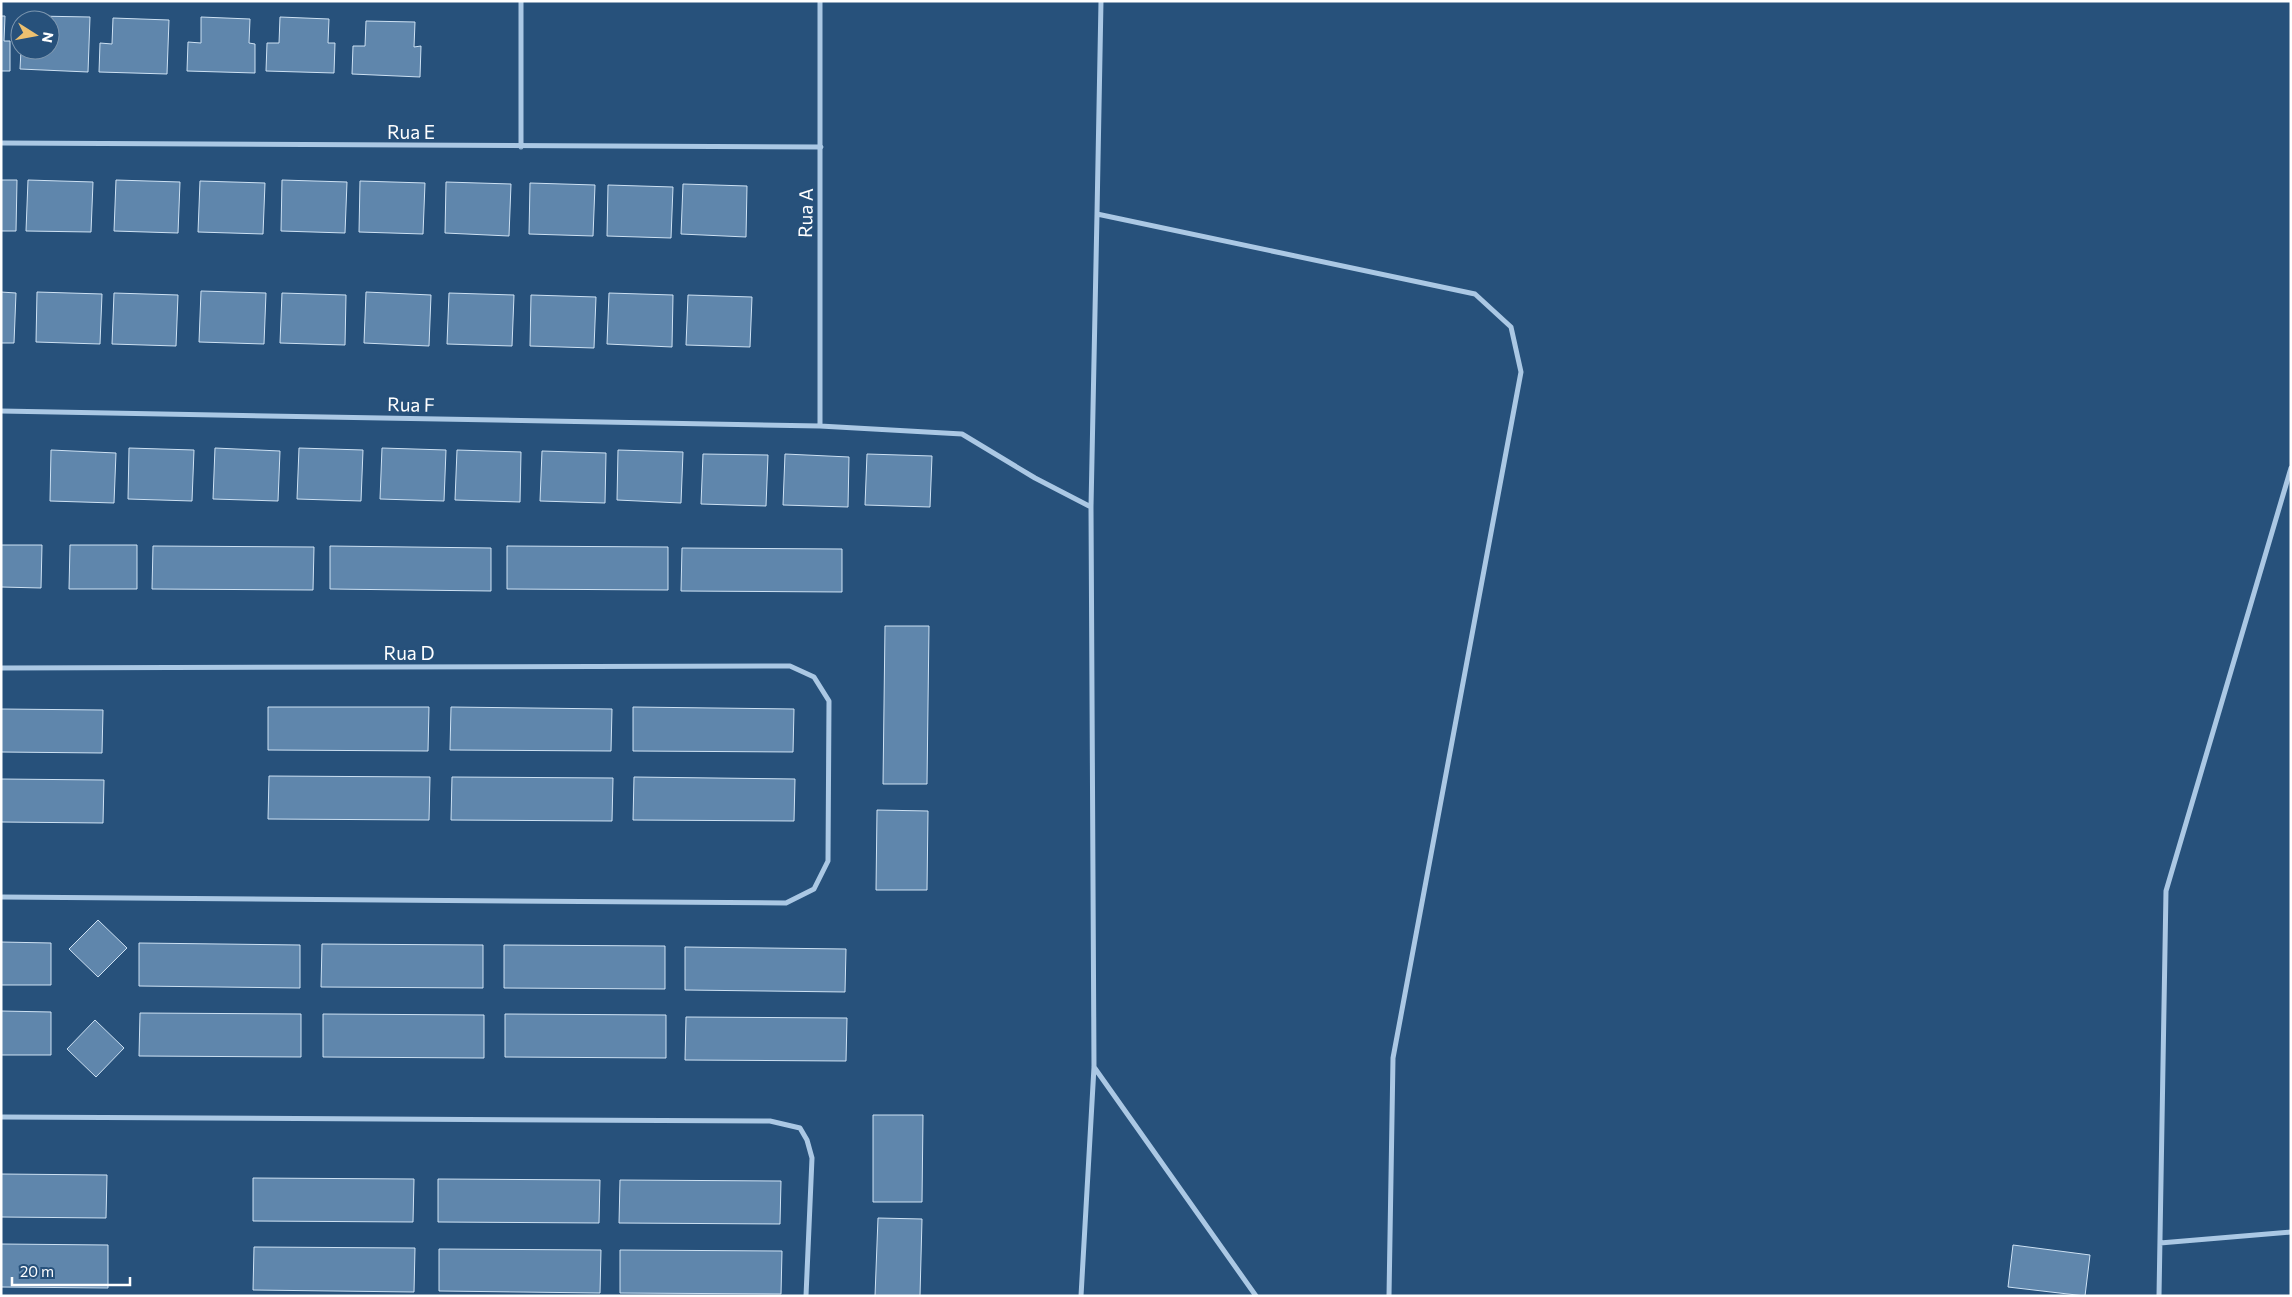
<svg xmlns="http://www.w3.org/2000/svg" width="2292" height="1297" viewBox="0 0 2292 1297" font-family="Commissioner,sans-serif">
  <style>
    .building { fill: #5f86ac; stroke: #cde1f3 }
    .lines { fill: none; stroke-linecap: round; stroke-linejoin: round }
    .street { stroke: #abc8e4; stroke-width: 5 }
    .labels { text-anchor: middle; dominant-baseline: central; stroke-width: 4.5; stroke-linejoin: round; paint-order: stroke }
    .street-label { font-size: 19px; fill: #fff; stroke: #27517b }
  </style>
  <rect width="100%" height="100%" fill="#27517b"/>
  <!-- building -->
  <path class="building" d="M1 16H5L4 41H10V71H1Z
    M35 16 90 17 88 72 20 69 21 50H50V20H34Z
    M201 17 250 19 249 43 255 44V73L187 71 188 42 201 43Z
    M280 17 329 19 328 43H335L334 73 266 71 267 43H279Z
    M113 18 169 20 167 74 99 72 100 43 112 44Z
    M366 21 415 22 414 47 421 46 420 77 352 74 353 46H365Z
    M1 180H17L16 231H1Z
    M28 180 93 182 91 232 26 231Z
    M116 180 180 182 178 233 114 231Z
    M282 180 347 182 345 233 281 231Z
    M200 181 265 183 263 234 198 232Z
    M360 181 425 183 423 234 359 232Z
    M446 182 511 184 509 236 445 233Z
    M530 183 595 185 593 236 529 234Z
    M683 184 747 186 746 237 681 234Z
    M608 185 673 187 671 238 607 236Z
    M201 291 266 293 264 344 199 342Z
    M1 292 16 293 14 343H1Z
    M37 292 102 294 100 344 36 342Z
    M366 292 431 295 429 346 364 343Z
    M114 293 178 295 176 346 112 344Z
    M282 293 346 295 345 345 280 343Z
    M449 293 514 295 512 346 447 344Z
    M609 293 673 295 672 347 607 344Z
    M531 295 596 297 594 348 530 346Z
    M688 295 752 297 750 347 686 345Z
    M129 448 194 450 192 501 128 499Z
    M215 448 280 451 278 501 213 499Z
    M299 448 363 450 361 501 297 499Z
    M382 448 446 450 444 501 380 499Z
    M51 450 116 453 114 503 50 501Z
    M457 450 521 452 520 502 455 500Z
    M618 450 683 452 681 503 617 500Z
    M542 451 606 453 605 503 540 501Z
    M703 454 768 455 766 506 701 504Z
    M785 454 849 457 848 507 783 505Z
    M867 454 932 456 930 507 865 505Z
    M1 545H42L41 588 1 587Z
    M70 545H137V589H69Z
    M153 546 314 547 313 590 152 589Z
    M330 546 491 548V591L330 589Z
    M507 546 668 547V590L507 589Z
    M682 548 842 549V592L681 591Z
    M885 626H929L927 784H883Z
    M268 707H429L428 751 268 750Z
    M451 707 612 709 611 751 450 750Z
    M633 707 794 709 793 752 633 751Z
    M1 709 103 710 102 753 1 752Z
    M269 776 430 777 429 820 268 819Z
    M452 777 613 778 612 821 451 820Z
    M634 777 795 779 794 821 633 820Z
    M1 779 104 780 103 823 1 822Z
    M877 810 928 811 927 890H876Z
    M98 920 127 948 98 977 69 949Z
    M1 942 51 943V985H1Z
    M139 943 300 945V988L139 986Z
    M322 944 483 945V988L321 987Z
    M504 945 665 946V989L504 988Z
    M685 947 846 949 845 992 685 990Z
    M1 1011 51 1012V1055H1Z
    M140 1013 301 1014V1057L139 1056Z
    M323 1014 484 1015V1058L323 1057Z
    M505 1014 666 1015V1058L505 1057Z
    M686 1017 847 1018 846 1061 685 1060Z
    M95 1020 124 1048 96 1077 67 1049Z
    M873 1115H923L922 1202H873Z
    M1 1174 107 1175 106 1218 1 1217Z
    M253 1178 414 1179 413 1222 253 1221Z
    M438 1179 600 1180 599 1223 438 1222Z
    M620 1180 781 1181 780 1224 619 1223Z
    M878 1218 922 1219 920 1296H875Z
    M1 1244 108 1245V1288L1 1287Z
    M2013 1245 2090 1255 2085 1296 2008 1287Z
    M254 1247 415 1248 414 1292 253 1290Z
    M439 1249 601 1250 600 1293 439 1291Z
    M620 1250 782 1251 781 1294 620 1293Z"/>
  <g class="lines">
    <!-- street -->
    <path class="street" d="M1 143 821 147
      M521 147V1
      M1097 214 1101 1
      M1 411 820 426 962 434 1035 478 1091 507 1094 1067 1081 1296
      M820 426V1
      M1091 507 1097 214 1475 294 1511 327 1521 372 1393 1058 1389 1296
      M1 668 790 666 814 677 829 701 828 861 814 889 786 903 1 897
      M1094 1067 1256 1296
      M1 1117 770 1121 800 1128 807 1140 812 1158 806 1296
      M2160 1243 2291 1232
      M2159 1296 2166 891 2291 468"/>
  </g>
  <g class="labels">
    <!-- street labels -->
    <g class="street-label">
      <text x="411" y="131">Rua E</text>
      <text transform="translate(805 213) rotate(-89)">Rua A</text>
      <text transform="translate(411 404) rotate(1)">Rua F</text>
      <text x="409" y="652">Rua D</text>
    </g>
  </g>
  <!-- border -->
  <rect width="2292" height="1297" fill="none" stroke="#ffffff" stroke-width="5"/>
  <!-- north arrow -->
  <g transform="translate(35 35) rotate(101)"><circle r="24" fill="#27517b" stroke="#7d97b0"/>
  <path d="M0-4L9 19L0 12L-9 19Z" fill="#ecc070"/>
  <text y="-8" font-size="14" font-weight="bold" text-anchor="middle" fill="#ffffff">N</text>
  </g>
  <!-- scale -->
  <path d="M12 1277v8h118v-8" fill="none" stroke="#ffffff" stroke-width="2.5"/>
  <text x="20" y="1277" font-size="15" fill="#ffffff" stroke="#27517b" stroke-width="4" paint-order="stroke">20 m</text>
</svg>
